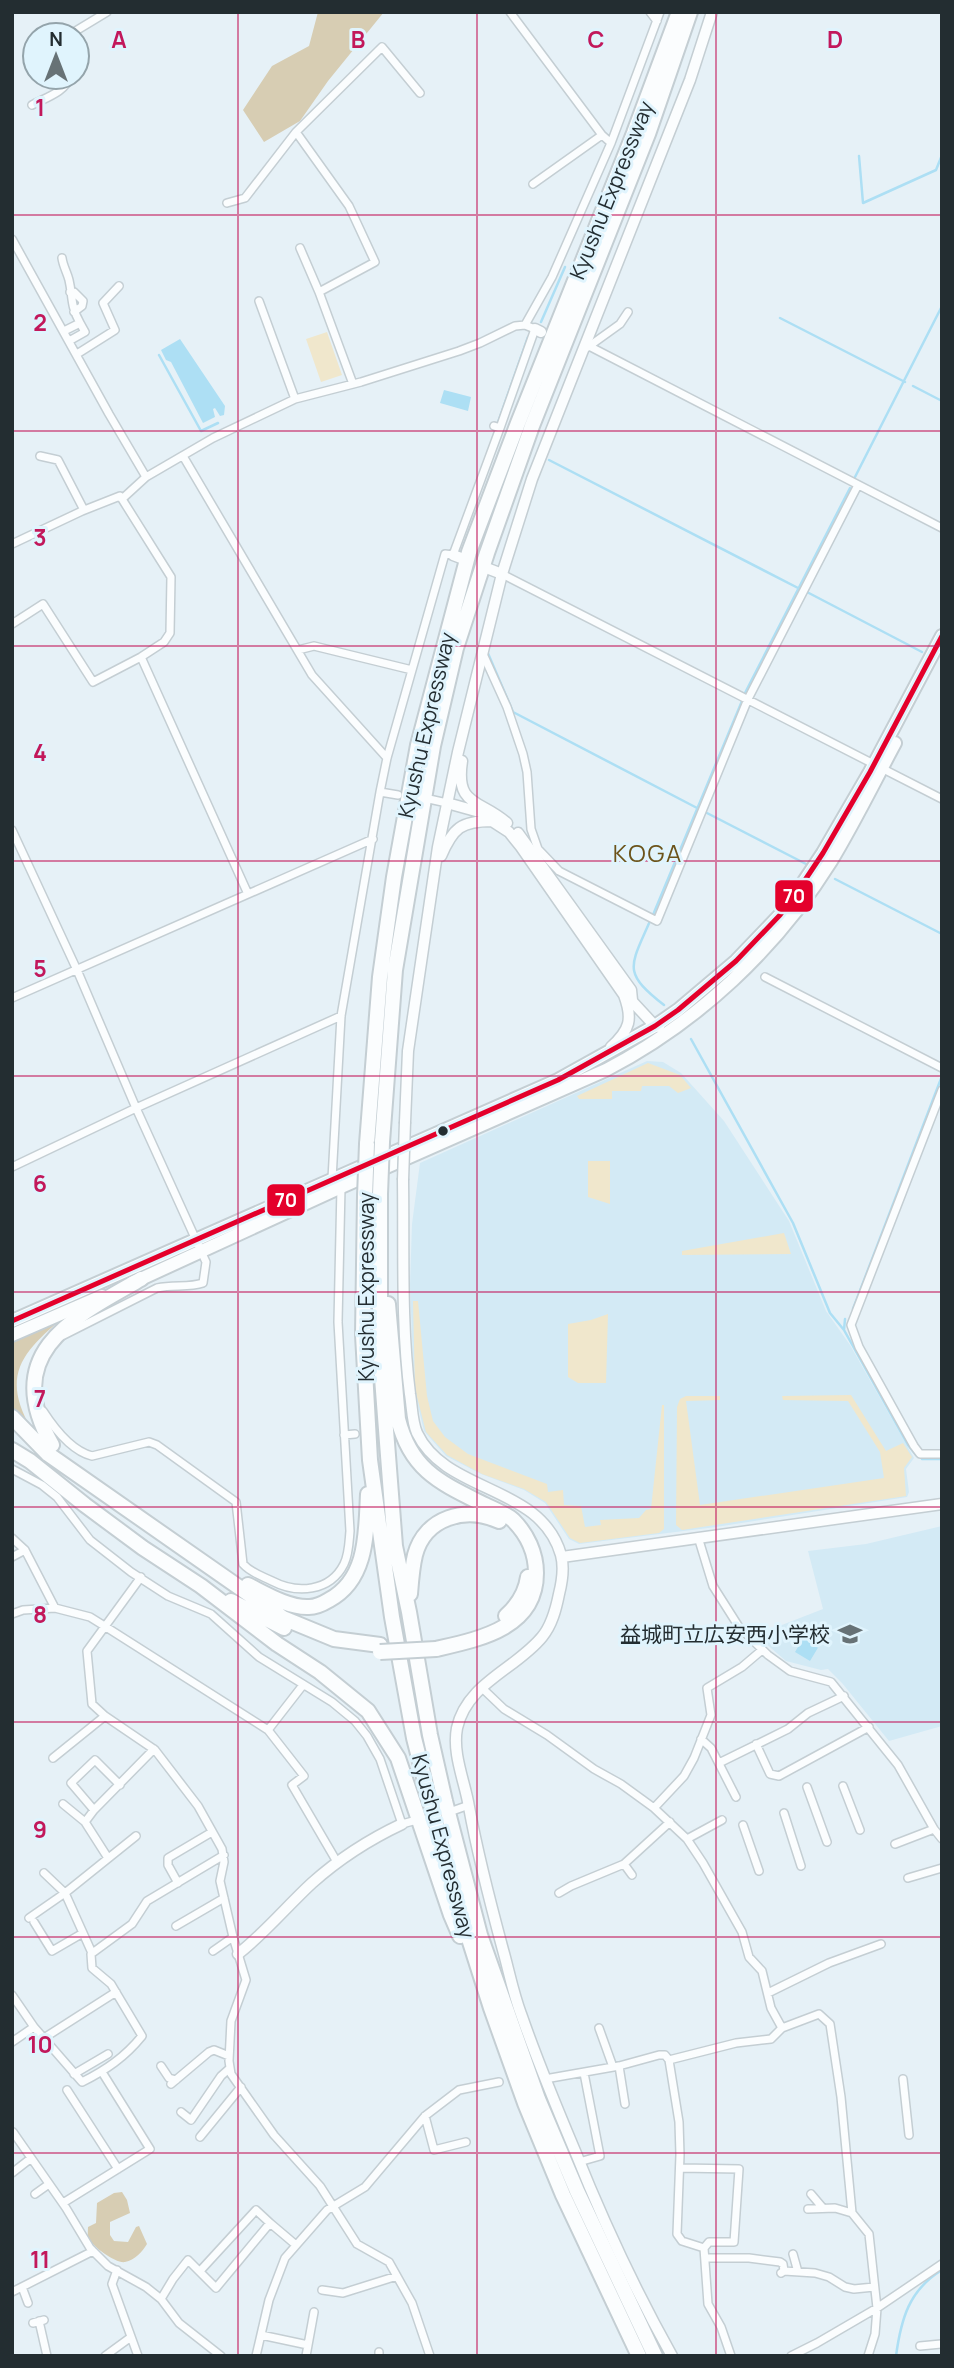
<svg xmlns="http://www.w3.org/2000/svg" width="954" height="2368" viewBox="0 0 954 2368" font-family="Manrope,'Noto Sans JP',sans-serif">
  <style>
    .built { fill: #d3eaf5 }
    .green { fill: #f0e7cc }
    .forest { fill: #d7cdb3 }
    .water { fill: #addff4 }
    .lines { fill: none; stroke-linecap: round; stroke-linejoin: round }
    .stream { stroke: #addff4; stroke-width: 2.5 }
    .minor-casing { stroke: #c4ced3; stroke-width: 10 }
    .tertiary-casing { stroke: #c4ced3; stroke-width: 13 }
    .primary-casing { stroke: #c4ced3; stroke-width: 16 }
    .motorway-casing { stroke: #c4ced3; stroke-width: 18 }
    .minor { stroke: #fbfdfe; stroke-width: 7 }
    .tertiary { stroke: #fbfdfe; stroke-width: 10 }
    .primary { stroke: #fbfdfe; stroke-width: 12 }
    .motorway { stroke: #fbfdfe; stroke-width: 14 }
    .tertiary-bridge-casing { stroke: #c4ced3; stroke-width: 13; stroke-linecap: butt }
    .motorway-bridge-casing { stroke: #c4ced3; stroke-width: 18; stroke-linecap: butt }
    .tertiary-bridge { stroke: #fbfdfe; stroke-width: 10 }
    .motorway-bridge { stroke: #fbfdfe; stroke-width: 14 }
    .bus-1-casing { stroke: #e0f4fd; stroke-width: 10 }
    .bus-1 { stroke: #e4002b; stroke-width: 5 }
    .grid { fill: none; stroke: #c2185b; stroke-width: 2; stroke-opacity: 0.55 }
    .bus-dot { fill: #232d31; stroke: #e0f4fd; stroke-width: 2.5 }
    .labels { text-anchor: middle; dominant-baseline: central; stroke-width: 6; stroke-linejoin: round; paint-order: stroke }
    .street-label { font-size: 21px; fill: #232d31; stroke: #e0f4fd }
    .poi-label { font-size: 21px; fill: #232d31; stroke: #e0f4fd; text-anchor: end }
    .quarter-label { font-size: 24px; letter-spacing: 2px; fill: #6c531a; stroke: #e0f4fd }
    .grid-label { font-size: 23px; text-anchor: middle; font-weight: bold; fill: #c2185b; stroke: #e0f4fd; stroke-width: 6; stroke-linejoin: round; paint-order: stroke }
    .line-badge { stroke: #e0f4fd; stroke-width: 2.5 }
    .badge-label { font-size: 19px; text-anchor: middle; font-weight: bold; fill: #fff }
  </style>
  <rect width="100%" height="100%" fill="#e6f1f7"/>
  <!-- built -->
  <path class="built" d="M647 1061 663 1062 681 1073 724 1121 789 1221 826 1311 850 1345 914 1458 906 1469 909 1492 907 1497 716 1527 579 1544 569 1539 545 1503 524 1490 481 1474 446 1456 424 1431 414 1389 410 1285 412 1224 420 1163Z
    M942 1526V1726L889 1741 842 1683 828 1669 821 1670 786 1661 756 1635 823 1609 808 1551 866 1544Z"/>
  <!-- green -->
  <path class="green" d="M327 332 342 375 321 382 306 339Z
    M648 1063 680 1075 691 1088 678 1093 669 1086H642L641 1091H612V1099H579L577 1096Z
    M588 1161H610V1204L588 1197Z
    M784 1233 791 1254 682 1255V1251Z
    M413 1301H418L427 1396 433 1421 445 1437 468 1454 547 1484 548 1492 563 1490 564 1505 581 1506 585 1527 601 1525 600 1520 639 1518 646 1510 651 1509 662 1405H664V1529L659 1533 580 1543 570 1538 546 1502 524 1489 482 1474 447 1455 426 1432 415 1389Z
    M608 1314 606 1383H578L568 1377V1324L591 1320Z
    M851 1395 886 1451 903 1443 912 1457 904 1468 906 1496 682 1530 676 1525 677 1407 680 1399 686 1396H720V1400L686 1401 700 1505 884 1478 880 1452 848 1401 783 1400 782 1396Z"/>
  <!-- forest -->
  <path class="forest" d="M318 12H384L328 81 300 121 264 142 243 110 272 66 309 46Z
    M64 1317C22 1352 0 1376 32 1430L12 1412V1337Z
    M122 2192 127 2200 130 2213 110 2222V2235L114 2241 128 2242 136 2227 139 2226 147 2244C142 2252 135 2260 125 2262 117 2264 92 2247 89 2238 87 2235 88 2231 88 2227L96 2223 97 2203 114 2193Z"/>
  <!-- water -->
  <path class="water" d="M180 339 225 406 224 415 220 416 215 408 213 409 215 417 203 423 171 362 166 360 161 350Z
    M444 390 471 397 468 411 440 403Z
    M810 1627 825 1636 810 1661 795 1652Z"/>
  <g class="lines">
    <!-- stream -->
    <path class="stream" d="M859 156 863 203 936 170 942 155
      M780 318 905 382
      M541 322 565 267
      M159 355 201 431 218 423
      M913 386 942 401
      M494 434 528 337
      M549 460 800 589
      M854 479 942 306
      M805 591 922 652
      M487 651 513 712 699 809
      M745 693 850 488
      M705 812 806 864
      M835 879 942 934
      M653 915 742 701
      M650 921C630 967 622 972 664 1005
      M691 1039 793 1223 830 1313 844 1330 908 1445 916 1455
      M853 1309 942 1076
      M844 1330 845 1319
      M922 1459H942
      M896 2356C901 2319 909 2290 942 2270"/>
    <!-- minor casing -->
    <g class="minor-casing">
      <path id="minor" d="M510 12 602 135 611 143
        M650 12 657 21
        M69 35 107 12
        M32 105C45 98 67 91 69 77
        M296 132 349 206 375 262 319 292
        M533 184 602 135
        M227 203 245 198 296 132 382 47 420 93
        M12 239 109 414 146 477
        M300 248 319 292 353 384
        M62 258C63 266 67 272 69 280 73 297 70 305 80 323
        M70 292H74L83 301 82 306 74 312
        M259 301 295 399
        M525 325 552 277 611 143 660 12
        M64 331 80 323 85 332 69 341
        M585 344 942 528
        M588 347 620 324 628 312
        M77 354 115 330 103 303 119 286
        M40 456 58 460 84 510
        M183 456 312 675 387 758
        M12 544 82 511 120 496 122 499 146 477 213 438 295 399 361 382 459 351 480 343 515 326 525 325 535 329 500 428 494 426
        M502 574 942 799
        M12 624 43 604 93 682 141 657 164 642 170 633 171 577 122 499
        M298 650 314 646 412 670
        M483 654 507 707 523 754 527 772 531 829 538 849 559 871 657 921 748 699 858 485
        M141 657 248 894
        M380 792 398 795
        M429 799 447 803
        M12 830 77 970 136 1108 206 1262 203 1283C188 1288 173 1284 157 1288L64 1335
        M765 977 942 1068
        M12 998 373 839
        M942 1090 851 1325 859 1347 914 1446 920 1454H942
        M12 1167 136 1108 341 1016
        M332 1179 341 1016 380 792 387 758 445 554 453 555 500 428
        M43 1411C54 1428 72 1451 92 1456L149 1442 157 1445 236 1502 243 1564C251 1573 262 1576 272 1581 297 1594 330 1592 344 1564 349 1554 349 1542 350 1531L338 1322 341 1187
        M344 1435 355 1434
        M12 1469 42 1485 57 1497 90 1540 131 1572 168 1596 211 1614 259 1657 332 1702 355 1721 367 1736 380 1759 402 1824 413 1821
        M698 1537 713 1586 739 1627 768 1655 790 1671 831 1682 898 1765 934 1829 942 1839
        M12 1538 25 1550 55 1608 90 1617 106 1627 268 1730 304 1776 292 1785 337 1862
        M12 1557 25 1550
        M141 1577 87 1651 92 1704 105 1716 155 1750 198 1806 222 1849 224 1862 220 1881 233 1937 246 1980 231 2021 229 2061 231 2074 274 2135 320 2186 357 2244 389 2262 412 2303 430 2356
        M12 1614 23 1610 55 1608
        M481 1687 504 1709 547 1735 594 1769 621 1784 654 1808 687 1839 703 1863 742 1932 749 1957 762 1971 771 2008 782 2028
        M268 1730 303 1685
        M701 1739 711 1748 736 1797
        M756 1744 770 1774 779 1776 869 1727
        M53 1758 105 1716
        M719 1763 788 1729 808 1713 844 1696
        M843 1786 860 1830
        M807 1787 827 1842
        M63 1804 85 1822 108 1858
        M654 1808 684 1776 694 1758 711 1715 707 1688 742 1667 762 1650
        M94 1810 71 1783 95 1760 120 1785
        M455 1810 469 1805
        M784 1813 801 1866
        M85 1822 94 1810 154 1749
        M743 1825 759 1871
        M687 1839 722 1820
        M895 1844 934 1829
        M624 1864 632 1875
        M44 1873 65 1893 92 1953
        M908 1878 942 1868
        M178 1883 168 1865V1858L212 1832
        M559 1893 571 1886 624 1864 670 1822
        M29 1918 65 1893 136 1836
        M34 1922 52 1951 83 1933
        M176 1926 224 1898
        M213 1951 233 1937
        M768 1993 829 1963 881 1944
        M12 1995 34 2027 82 2082C106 2070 125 2057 142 2036L111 1984 92 1968 91 1954 132 1924 147 1901 224 1855
        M599 2028 613 2067
        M44 2038 116 1992
        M12 2042 34 2027
        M161 2066 169 2078 176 2080
        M619 2066 625 2104
        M74 2074 108 2054
        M545 2079 619 2066 659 2055H665L669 2060
        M903 2079 909 2135
        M171 2084 209 2052 214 2050 229 2056
        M67 2090 118 2169
        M181 2112 191 2120 221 2076 230 2068
        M425 2116 434 2150 466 2142
        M13 2132 66 2208 90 2248 108 2266 146 2287 161 2299 179 2323 221 2356
        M200 2137 241 2087
        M579 2162 600 2156 584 2073
        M680 2168 739 2169 734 2242H709L704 2248
        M12 2173 30 2159
        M35 2194 49 2184
        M811 2194 822 2207
        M63 2203 150 2149 102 2072
        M808 2209 835 2208 852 2213
        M793 2254 798 2272
        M705 2258H749L780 2262 783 2264 784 2271 781 2273
        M117 2270 112 2284 138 2356
        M200 2271 256 2210 270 2223
        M784 2271 815 2273 829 2277 845 2287 854 2289 874 2287
        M22 2287 28 2303
        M322 2290 343 2293 397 2276
        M12 2292 93 2251
        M161 2299 173 2279 188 2260 216 2288 270 2223 296 2245
        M39 2321 47 2356
        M33 2323 44 2320
        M261 2335 308 2345
        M920 2346 941 2344
        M379 2352V2356
        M105 2356 131 2337
        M256 2356 269 2300 285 2258 327 2210 365 2187 425 2116 459 2090 499 2082
        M306 2356 314 2312
        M731 2356 721 2327 708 2304 704 2248 682 2241 677 2234 680 2155 679 2122 669 2060 736 2043 771 2039 782 2028 819 2014 830 2024 841 2097 852 2213 869 2234 877 2308 875 2334 868 2356
        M791 2356 817 2343 877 2308 942 2264"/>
    </g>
    <!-- tertiary casing -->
    <g class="tertiary-casing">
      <path id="tertiary" d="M535 329 541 332
        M453 555 461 558
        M489 569 502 574
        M462 761C455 807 480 799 507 823
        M447 803 483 813
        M488 815 492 821 509 832 521 847 624 995C633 1019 630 1030 611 1047
        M518 833 631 990 632 1000
        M441 856C453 828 461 821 492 821
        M628 997 655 1026 659 1027
        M405 1122 408 1051 438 847 458 752 502 574 532 479 690 80 712 12
        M403 1180C404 1251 401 1324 410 1394 412 1406 412 1422 417 1433 446 1494 541 1484 561 1555 564 1566 562 1582 559 1594 556 1609 552 1625 542 1637 516 1669 467 1683 457 1728 452 1754 465 1782 469 1807 478 1856 490 1902 503 1950 509 1971 513 1993 521 2014 537 2060 556 2106 575 2151 603 2221 635 2290 672 2356
        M562 1557 942 1504
        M238 1954C266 1932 286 1907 312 1883 340 1858 368 1840 402 1824"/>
    </g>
    <!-- primary casing -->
    <g class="primary-casing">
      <path id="primary" d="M132 1283 341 1187 606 1070C698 1022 776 949 831 861 854 823 874 782 895 743
        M12 1321 558 1080 655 1026 678 1010 736 961 780 915 795 895 823 853 870 772 942 636
        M12 1335 102 1296"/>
    </g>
    <!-- motorway casing -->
    <g class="motorway-casing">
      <path id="motorway" d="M382 1142 395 970 433 746 456 648 487 553 532 426 648 134 690 12
        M367 1144 380 977 394 877 418 745 469 552 518 423 634 133 679 12
        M380 1194V1352L395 1546 409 1612 430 1735 445 1801 480 1935 538 2099 577 2191 655 2356
        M365 1196 363 1335 370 1460 392 1617 414 1738 450 1879 491 2008 525 2103 563 2195 639 2356
        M388 1304 398 1419C411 1471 441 1483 485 1505 494 1509 506 1514 513 1520 527 1534 536 1553 536 1573 536 1628 480 1639 436 1649
        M12 1417 48 1454 283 1618 334 1639 380 1645
        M52 1445C0 1354 71 1318 141 1279
        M12 1450 30 1461 85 1505 143 1548 201 1586 277 1644 320 1672 368 1711 398 1758 451 1915 460 1936
        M248 1585C266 1594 289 1608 309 1607 316 1607 324 1603 329 1600 368 1579 366 1532 368 1494
        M410 1594C411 1581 412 1567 415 1555 425 1517 466 1506 499 1521
        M231 1601 284 1628
        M506 1616C517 1606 526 1592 528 1577"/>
    </g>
    <!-- minor -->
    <use href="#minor" class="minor"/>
    <!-- tertiary -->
    <use href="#tertiary" class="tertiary"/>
    <!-- primary -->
    <use href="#primary" class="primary"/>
    <!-- motorway -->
    <use href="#motorway" class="motorway"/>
    <!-- tertiary-bridge casing -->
    <g class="tertiary-bridge-casing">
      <path id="tertiary-bridge" d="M403 1180 405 1122"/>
    </g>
    <!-- motorway-bridge casing -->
    <g class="motorway-bridge-casing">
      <path id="motorway-bridge" d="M380 1194 382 1142
        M365 1196 367 1144
        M380 1652 436 1649"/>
    </g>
    <!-- tertiary-bridge -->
    <use href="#tertiary-bridge" class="tertiary-bridge"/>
    <!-- motorway-bridge -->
    <use href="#motorway-bridge" class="motorway-bridge"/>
    <!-- bus-1 casing -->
    <g class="bus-1-casing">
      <path id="bus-1" d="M12 1321 558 1080 655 1026 678 1010 736 961 780 915 795 895 823 853 870 772 942 636"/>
    </g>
    <!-- bus-1 -->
    <use href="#bus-1" class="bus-1"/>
  </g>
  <!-- grid -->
  <path class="grid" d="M238 12V2356M477 12V2356M716 12V2356M12 215H942M12 431H942M12 646H942M12 861H942M12 1076H942M12 1292H942M12 1507H942M12 1722H942M12 1937H942M12 2153H942"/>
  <!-- icons -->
  <defs>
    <g id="school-bare" transform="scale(1.89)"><path d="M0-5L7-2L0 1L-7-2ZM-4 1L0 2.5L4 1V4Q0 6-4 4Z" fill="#677276" stroke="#e0f4fd" stroke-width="2.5" paint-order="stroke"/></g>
  </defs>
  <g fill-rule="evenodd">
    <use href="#school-bare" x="850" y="1634"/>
  </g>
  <!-- markers -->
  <circle class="bus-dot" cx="443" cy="1131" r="6"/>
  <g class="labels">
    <!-- street labels -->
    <g class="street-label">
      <text transform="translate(611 190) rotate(-68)">Kyushu Expressway</text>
      <text transform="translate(426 725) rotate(-77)">Kyushu Expressway</text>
      <text transform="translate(366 1287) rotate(-90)">Kyushu Expressway</text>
      <text transform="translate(444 1846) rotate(75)">Kyushu Expressway</text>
    </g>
    <!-- poi labels -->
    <g class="poi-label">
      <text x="830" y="1634">益城町立広安西小学校</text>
    </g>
    <!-- quarter labels -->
    <g class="quarter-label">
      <text x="648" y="852">KOGA</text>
    </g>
  </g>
  <g class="grid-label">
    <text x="119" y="48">A</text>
    <text x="358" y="48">B</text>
    <text x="596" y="48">C</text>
    <text x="835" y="48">D</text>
    <text x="40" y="116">1</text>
    <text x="40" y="331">2</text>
    <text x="40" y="546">3</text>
    <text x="40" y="761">4</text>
    <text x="40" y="977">5</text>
    <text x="40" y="1192">6</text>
    <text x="40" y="1407">7</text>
    <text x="40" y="1623">8</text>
    <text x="40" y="1838">9</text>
    <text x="40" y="2053">10</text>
    <text x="40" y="2268">11</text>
  </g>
  <g class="line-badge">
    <rect x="774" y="879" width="40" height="34" rx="7" fill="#e4002b"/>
    <rect x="266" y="1183" width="40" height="34" rx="7" fill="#e4002b"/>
  </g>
  <g class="badge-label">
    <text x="794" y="903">70</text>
    <text x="286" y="1207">70</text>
  </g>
  <!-- border -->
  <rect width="954" height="2368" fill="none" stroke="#232d31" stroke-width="28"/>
  <!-- north arrow -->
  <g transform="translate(56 56)"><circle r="33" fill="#e0f4fd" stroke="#94a4ab" stroke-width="2"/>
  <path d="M0-5L12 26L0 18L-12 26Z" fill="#677276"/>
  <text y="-10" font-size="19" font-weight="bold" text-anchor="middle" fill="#232d31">N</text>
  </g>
</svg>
